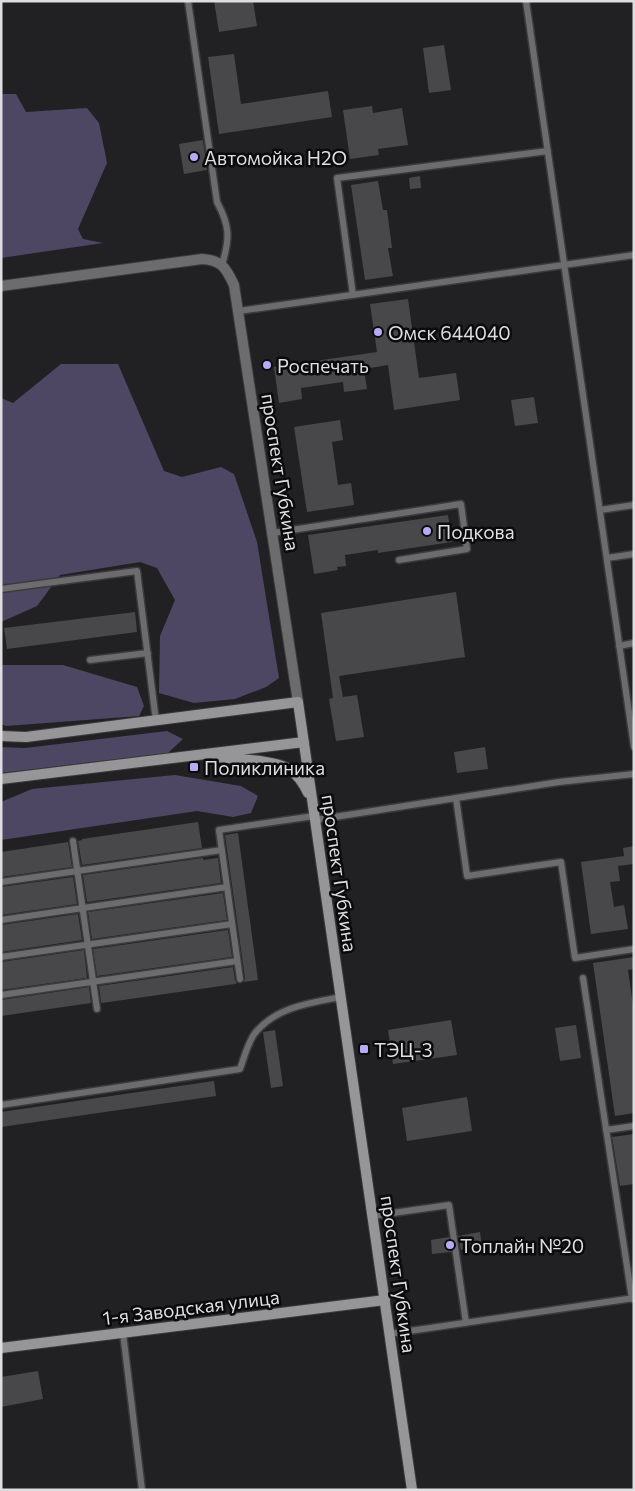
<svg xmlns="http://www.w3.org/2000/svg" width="635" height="1491" viewBox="0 0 635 1491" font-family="Commissioner,sans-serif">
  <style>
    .forest { fill: #4d4763 }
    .building { fill: #48484b }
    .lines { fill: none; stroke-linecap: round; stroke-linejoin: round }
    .service-casing { stroke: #3b3b3e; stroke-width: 9 }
    .tertiary-casing { stroke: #3b3b3e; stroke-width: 12 }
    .secondary-casing { stroke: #3b3b3e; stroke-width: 12 }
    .service { stroke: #6c6b6d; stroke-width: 6 }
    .tertiary { stroke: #6c6b6d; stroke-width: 10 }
    .secondary { stroke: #969698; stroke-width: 10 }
    .poi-dot { fill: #baaaf6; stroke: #0b0b0c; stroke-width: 2 }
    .labels { text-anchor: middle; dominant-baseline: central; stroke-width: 5; stroke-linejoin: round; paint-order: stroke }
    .poi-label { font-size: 19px; fill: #dedee0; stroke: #0b0b0c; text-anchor: start }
    .street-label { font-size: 19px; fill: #dedee0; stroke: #0b0b0c }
  </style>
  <rect width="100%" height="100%" fill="#212124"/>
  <!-- forest -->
  <path class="forest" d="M1 94H16L26 112 87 108 99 123 107 163 78 229 83 239 103 243 1 258Z
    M61 364H118L164 471 182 477 221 467 234 474 257 542 279 678 266 687 235 699 194 703 159 693 160 636 175 600 157 568 140 562 60 575 37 606 1 622V398L13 403Z
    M1 665H63L137 687 144 706 139 716 6 726 1 724Z
    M167 731 183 739 168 753 1 773V747L25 748Z
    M175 775 241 786 258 796 251 813 233 817 197 811 1 840V802L32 789Z"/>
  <!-- building -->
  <path class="building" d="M214 1H253L257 26 219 32Z
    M444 45 451 90 429 93 423 48Z
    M234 54 241 104 328 91 332 117 219 134 208 57Z
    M372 106 373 113 402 108 408 145 378 149 379 155 350 159 343 110Z
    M203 140 207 170 184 174 179 144Z
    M420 176 421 188 410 189 409 178Z
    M378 181 383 210H387L392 248H388L393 276 365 280 351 185Z
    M408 299 419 378 456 373 460 400 394 410 388 365 364 369 367 389 344 392 343 382 301 388 302 399 279 403 274 367 377 352 370 304Z
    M534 397 538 423 515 426 511 400Z
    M340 420 343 440 332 442 338 485 351 483 354 505 307 512 294 427Z
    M448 515 452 542 378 553V550L345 555 346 566 337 567 338 570 314 574 308 535Z
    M456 592 465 657 339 676 343 697 357 695 364 737 336 741 329 699 333 698 321 613Z
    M135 612 137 632 7 649 4 628Z
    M485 747 488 769 457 773 454 752Z
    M198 822 202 848 82 865 78 841 82 840V839Z
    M238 833 258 980 244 982 245 978 225 835Z
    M68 842 72 867 1 877V852Z
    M634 846V864L618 866 620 881 610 882 614 907 624 905 628 929 591 934 581 862 624 856 623 848Z
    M203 858V860L218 858 221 883 87 902 83 875Z
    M73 877 77 904 1 915V887Z
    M223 893 227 920 92 939 88 912Z
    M78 914 82 940 1 952V925Z
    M228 930 232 957 97 976 93 949Z
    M84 950 87 978 1 990V962Z
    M634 957V969L628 970 634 1012V1113L615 1116 593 963Z
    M233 967 235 980 237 983 235 984 102 1003 101 1002 99 986Z
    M89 987 91 1003 1 1016V1000Z
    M451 1020 457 1055 393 1064 388 1030Z
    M576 1025 581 1058 560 1061 555 1028Z
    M275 1030 283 1086 271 1088 263 1032Z
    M214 1081 216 1096 1 1127V1112Z
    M467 1097 472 1131 407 1141 402 1108Z
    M634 1134V1184L620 1186 612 1137Z
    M480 1232 482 1247 461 1250 458 1236Z
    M449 1237 451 1252 432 1254 431 1240Z
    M38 1371 43 1399 1 1407V1377Z"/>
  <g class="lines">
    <!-- service casing -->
    <g class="service-casing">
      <path id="service" d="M188 1 217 202C230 226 230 238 222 265
        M526 1 634 747
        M353 295 337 178 548 151
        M239 311 634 255
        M600 510 634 505
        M272 533 461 504 467 549 399 560
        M607 558 634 554
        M1 589 137 571 156 721
        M619 646 634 643
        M90 660 148 653
        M456 798 467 876 561 862 575 958 634 949
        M315 820 559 782 634 774
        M73 841 97 1009
        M1 882 222 850
        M1 920 227 887
        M1 957 232 924
        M583 978 632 1299
        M240 979 219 830 314 816
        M1 995 237 961
        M1 1105 240 1069C244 1058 248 1042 255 1033 276 1007 310 1003 341 997
        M606 1130 634 1126
        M372 1216 449 1205 466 1323
        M123 1333 142 1490
        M389 1334 634 1298"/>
    </g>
    <!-- tertiary casing -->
    <g class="tertiary-casing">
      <path id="tertiary" d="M1 286 202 259C222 260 226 268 234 285L298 702"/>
    </g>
    <!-- secondary casing -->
    <g class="secondary-casing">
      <path id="secondary" d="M1 736 26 737 298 702 412 1490
        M216 757C235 759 274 760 289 769 298 775 304 784 308 793
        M1 779 304 742
        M1 1348 385 1300"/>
    </g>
    <!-- service -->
    <use href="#service" class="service"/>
    <!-- tertiary -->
    <use href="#tertiary" class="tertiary"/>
    <!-- secondary -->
    <use href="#secondary" class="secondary"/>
  </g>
  <!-- markers -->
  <g class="poi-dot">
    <circle cx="194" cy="157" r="5"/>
    <circle cx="378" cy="332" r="5"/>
    <circle cx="267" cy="365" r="5"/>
    <circle cx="427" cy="531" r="5"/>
    <rect x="189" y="762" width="10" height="10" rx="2.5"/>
    <rect x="359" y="1044" width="10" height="10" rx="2.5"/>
    <circle cx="450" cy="1245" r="5"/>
  </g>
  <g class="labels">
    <!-- poi labels -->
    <g class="poi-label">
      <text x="204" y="157">Автомойка H2O</text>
      <text x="388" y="332">Омск 644040</text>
      <text x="277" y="365">Роспечать</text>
      <text x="437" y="531">Подкова</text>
      <text x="204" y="767">Поликлиника</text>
      <text x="374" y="1049">ТЭЦ-3</text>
      <text x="460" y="1245">Топлайн №20</text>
    </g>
    <!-- street labels -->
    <g class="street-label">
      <text transform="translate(281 472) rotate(81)">проспект Губкина</text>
      <text transform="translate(340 873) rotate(82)">проспект Губкина</text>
      <text transform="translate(399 1274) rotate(82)">проспект Губкина</text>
      <text transform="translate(191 1307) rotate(-7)">1-я Заводская улица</text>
    </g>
  </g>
  <!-- border -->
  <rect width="635" height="1491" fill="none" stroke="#dedee0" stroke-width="5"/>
</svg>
